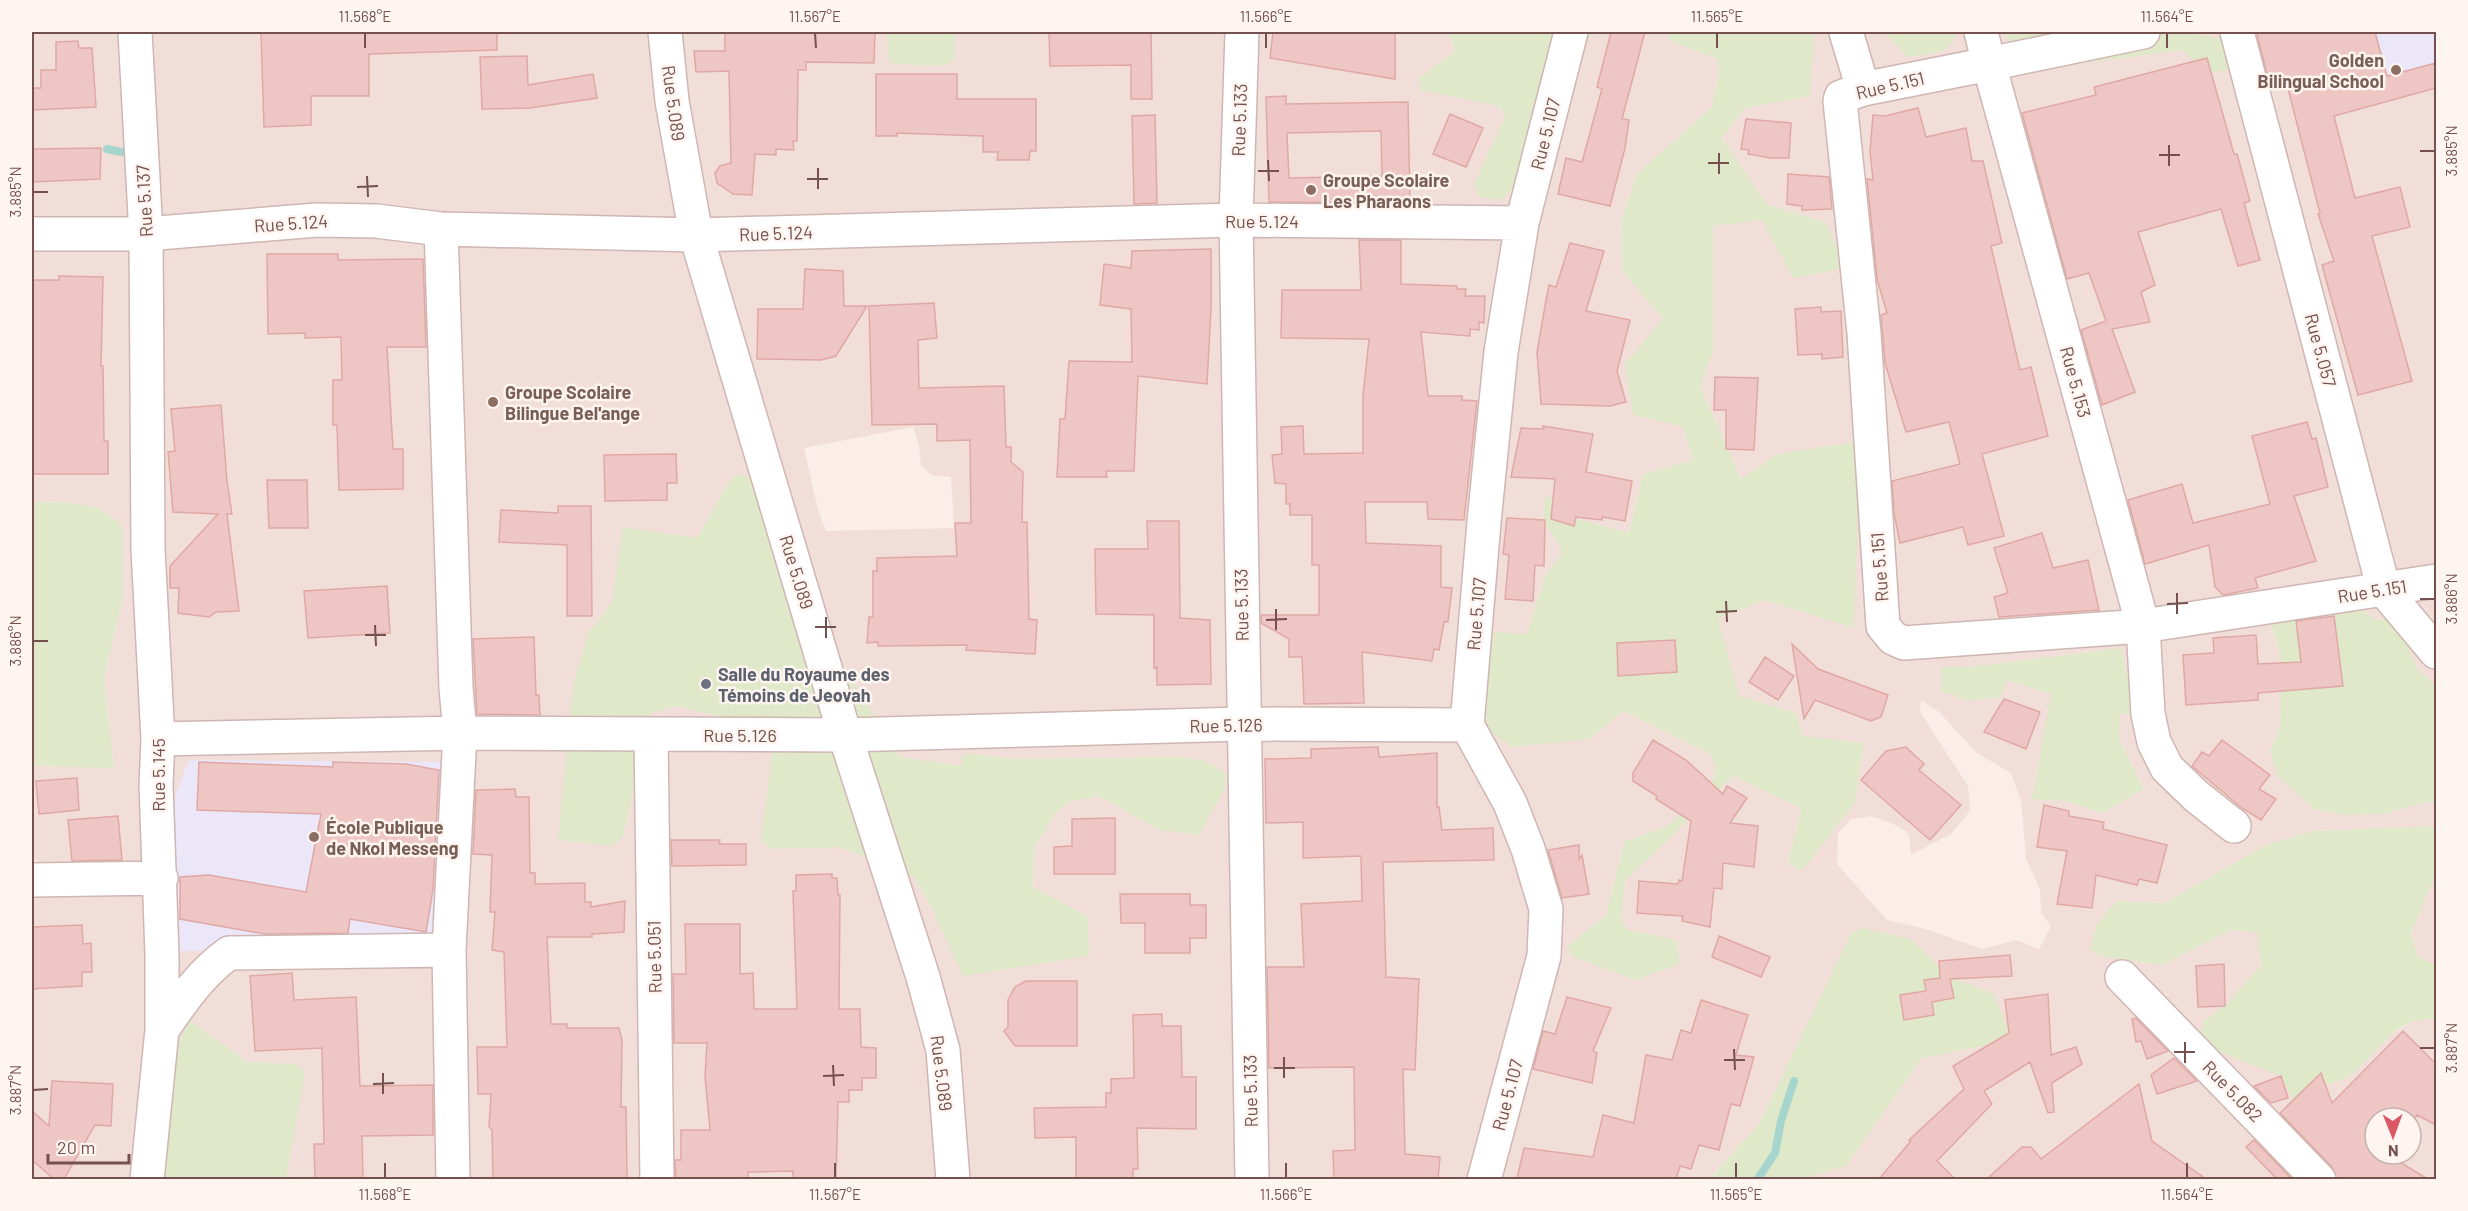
<svg xmlns="http://www.w3.org/2000/svg" width="2468" height="1211" viewBox="0 0 2468 1211" font-family="Barlow,sans-serif">
  <style>
    .residential { fill: #f2ded8; fill-rule: evenodd }
    .education { fill: #ebe6f8 }
    .green { fill: #dfe8c8 }
    .lines { fill: none; stroke-linecap: round; stroke-linejoin: round }
    .stream { stroke: #a6d5cd; stroke-width: 8 }
    .building { fill: #eec6c3; stroke: #e0a8a5; stroke-width: 1.5; fill-rule: evenodd }
    .minor-casing { stroke: #cfb6b3; stroke-width: 36 }
    .minor { stroke: #fff; stroke-width: 33 }
    .ticks { fill: none; stroke: #74504f; stroke-width: 2 }
    .education-dot { fill: #8d6e63; stroke: #fef4f0; stroke-width: 2 }
    .worship-dot { fill: #6b7280; stroke: #fef4f0; stroke-width: 2 }
    .labels { text-anchor: middle; dominant-baseline: central; stroke-width: 5; stroke-linejoin: round; paint-order: stroke }
    .education-label { font-size: 18px; font-weight: bold; fill: #785e54; stroke: #fef4f0; text-anchor: start }
    .street-label { font-size: 18px; fill: #74504f; stroke: #fef4f0 }
    .worship-label { font-size: 18px; font-weight: bold; fill: #5b616d; stroke: #fef4f0; text-anchor: start }
    .neatline { fill: none; stroke: #74504f; stroke-width: 2 }
    .ticks-label { font-size: 15px; text-anchor: middle; fill: #74504f }
  </style>
  <rect width="100%" height="100%" fill="#fbeee9"/>
  <!-- residential -->
  <path class="residential" d="M32 32H1448L1455 51 1420 78 1499 106 1505 117 1475 184 1580 45 1596 32H1667L1669 40 1717 59 1719 71 1712 107 1637 174 1621 221 1622 270 1663 319 1682 426 1693 460 1643 474 1629 533 1575 518 1546 495 1543 520 1563 552 1545 576 1527 634 1495 632 1589 739 1624 711 1711 754 1715 766 1714 778 1669 825 1624 842 1606 915 1568 946 1679 964 1677 940 1628 930 1621 920 1625 881 1733 776 1801 808 1788 864 1855 802 1864 744 1803 736 1796 713 1738 696 1718 619 1764 600 1853 627 1778 454 1741 479 1700 386 1713 351V225L1762 220 1825 222 1767 205 1722 138 1745 108 1809 96 1814 32H1883L1909 57 1945 51 1959 32H2436V685L2417 669 2398 621 2373 619 2356 603 2267 613 2281 658 2280 727 2270 751 2313 809 2344 815 2384 814 2422 803 2436 802V826L2313 831 2266 845 2165 903 2116 901 2162 965 2231 930 2257 931 2261 965 2225 1006 2205 1020 2317 1087 2348 1077 2386 1037 2420 1017 2436 1019V1179H1800L1846 1166 1922 1058 1994 1042 1950 977 1850 936 1759 1124 1708 1179H286L304 1072 296 1064 248 1062 190 1021 129 1179H32V869L39 863 32 857V766L114 768 104 678 123 598 119 523 98 508 73 503 32 502ZM913 427 919 447 921 466 933 476 951 477 954 528 826 531 818 510 804 448ZM728 483 796 588 899 757 962 766 974 754 1014 759 1193 758 1160 830 1099 796 1071 801 1057 811 1035 846 1032 886 1088 917 932 909 914 877 840 847 771 849 773 747 744 723 677 706 651 713 623 836 589 632 612 602 697 538ZM2122 648 2134 716 2119 713V738L2144 789 2103 813 2066 801 2032 798 2052 694 2007 680 1963 700 1952 694 1941 667H1970ZM1921 700 1939 712 1977 753 2011 773 2021 801 2026 859 2040 889 2041 913 2051 926 2039 949 2016 940 1982 949 1926 929 1887 920 1837 864 1838 833 1851 819 1872 816 1900 827 1909 835 1911 855 1951 834 1970 811 1968 786 1920 712ZM2375 1118H2411V1154H2375Z
    M2434 879H2436V965L2418 957 2411 934Z"/>
  <!-- education -->
  <path class="education" d="M2253 32H2436V88L2366 107 2352 59 2267 82Z
    M189 760 460 762 441 943 372 952 175 951V796Z"/>
  <!-- green -->
  <path class="green" d="M887 32H956L954 60 943 66 893 64 888 58Z
    M1448 32H1596L1580 45 1544 152 1503 199H1491L1478 196 1474 184 1505 117 1499 106 1421 90 1419 78 1455 51Z
    M1667 32H1814L1810 96 1745 108 1722 138 1767 205 1825 222 1846 268 1793 278 1762 220 1713 226V352L1700 386 1741 479 1778 454 1860 441 1854 628 1764 600 1718 619 1739 696 1796 713 1803 736 1864 743 1855 802 1803 870 1788 864 1801 808 1733 776 1625 881 1621 920 1628 930 1677 940 1679 964 1636 980 1573 957 1568 946 1606 915 1624 842 1669 825 1714 778 1715 766 1711 754 1624 711 1589 739 1512 747 1491 732 1476 694 1487 643 1495 632 1527 634 1545 576 1563 552 1543 520 1546 494 1575 518 1629 533 1643 474 1693 460 1682 426 1633 415 1625 364 1663 319 1622 270 1621 221 1637 174 1712 107 1719 71 1717 59 1669 40Z
    M1883 32H1959L1945 51 1908 57Z
    M2004 32H2194L2193 34 2228 40 2236 69 2207 73 2182 50 2025 71Z
    M738 474 750 478 780 526 796 588 899 757 962 766V755L974 754 1014 759 1176 757C1196 758 1213 761 1227 776L1225 788 1199 835 1160 830 1099 796 1071 801 1057 811 1035 846 1032 886 1088 917 1089 956 963 976 932 909 914 877 840 847 771 849 761 841 773 747 744 723 677 706 651 713 623 836 612 846 558 840 574 681 589 632 612 602 623 527 697 538 728 483Z
    M32 502 73 503 98 508 119 523 123 534V598L104 678 114 768 32 766Z
    M2356 603 2373 619 2398 621 2417 669 2436 685V802L2422 803 2384 814 2344 815 2314 809 2277 775 2270 751 2280 727 2281 658 2267 612Z
    M2122 648 2135 716 2120 713 2119 738 2144 789 2103 813 2066 801 2032 799 2051 694 2007 680 2000 698 1963 700 1952 694 1941 692V667H1970Z
    M2436 826V879H2434L2411 934 2418 957 2436 965V1019C2393 1015 2379 1054 2349 1076 2341 1082 2327 1084 2317 1087L2300 1116 2281 1076 2197 1043 2205 1020 2225 1006 2261 965 2257 932 2231 930 2162 965 2100 956 2090 949 2097 924 2116 901 2165 903 2266 845 2313 831Z
    M1861 928 1911 939 1950 977 1994 994 2007 1028V1041L1922 1058 1846 1166 1800 1179 1708 1180 1759 1124 1850 935Z
    M190 1021 248 1062 296 1064 305 1072 286 1179 129 1180 167 1063Z"/>
  <g class="lines">
    <!-- stream -->
    <path class="stream" d="M107 149 136 155
      M1757 1180 1775 1153 1781 1121 1794 1081"/>
  </g>
  <!-- building -->
  <path class="building" d="M261 32H497V50L369 54V96H311V125L264 127Z
    M725 32H875L874 63 806 62V70H798L797 141H793L794 150 776 149V155L755 154 752 195 733 194 717 183 715 173 720 166 731 163 729 71 696 72 694 51H725Z
    M1049 32H1151L1152 99H1131V65L1050 66Z
    M1273 32H1395V79L1270 58Z
    M1611 32H1645L1622 119 1629 120 1625 148 1610 206 1558 194 1566 158 1582 162 1602 89 1597 87Z
    M2267 32H2375L2387 76 2436 63V88L2334 116 2355 198 2400 187 2410 227 2372 236 2412 381 2358 395 2322 265 2334 261 2318 214 2320 213 2285 77 2269 82 2257 34Z
    M78 41 79 48H92L96 107 32 110V88H41V70H56V42Z
    M527 56 528 85 593 74 597 98 530 108 482 109 480 57Z
    M2207 58 2234 154H2237L2250 201 2244 203 2260 260 2238 266 2221 209 2138 232 2155 285 2141 292 2150 322 2112 329 2135 392 2102 405 2081 330 2106 321 2089 273 2067 279 2022 113 2096 95 2094 87Z
    M876 74H957V99H1036V151H1030L1029 160H997L998 152H983V136L897 133V136H876Z
    M1286 96V104L1408 102 1410 203 1269 202 1266 97ZM1381 131 1382 176 1289 178 1287 133Z
    M1918 108 1926 137 1966 128 1972 161H1983L2002 243 1991 246 2020 370 2031 367 2048 436 1982 454 2004 536 1968 545 1963 527 1900 543 1894 513 1892 481 1960 464 1949 422 1906 432 1885 363 1881 315 1887 313 1877 279 1867 179 1873 180 1870 151 1873 115 1885 116Z
    M1450 114 1483 128 1466 167 1433 154Z
    M1155 115 1157 203 1134 204 1132 116Z
    M1746 119 1791 123 1789 158H1770L1748 154 1749 150 1741 149Z
    M101 148 100 179 32 182V149Z
    M1788 174 1829 177 1832 209 1802 210V206L1787 204Z
    M1359 240H1401V284L1457 286V289H1466L1465 296H1485L1484 323 1479 322V330L1470 329V336L1421 332 1428 396H1462V400L1477 401 1464 520 1428 519 1427 502H1365L1366 543 1441 546V587L1452 588 1448 622H1444L1439 650 1434 649 1432 661 1362 652 1364 703 1304 704 1302 657H1289V639L1261 623V615H1319V565H1312V515H1290V504H1286V484L1275 483 1272 455 1282 454 1281 427 1303 426 1304 454 1363 453V396L1369 339 1281 338 1282 290H1361Z
    M1570 243 1604 251 1586 311 1630 320 1617 371 1626 402 1610 406 1541 404 1537 352 1545 306 1549 285 1556 287Z
    M1211 249V309L1207 384 1138 376 1134 471H1106L1107 477H1057L1060 419H1065L1069 361 1132 362 1131 309 1100 305 1104 264 1131 268 1132 251Z
    M267 254H338V260L423 259 426 347H387L393 449H403V489L339 490 337 425H333V380H342L341 337 305 338V333L268 334Z
    M805 269 843 271 844 306H867L836 356 821 360 757 359 758 309H803Z
    M59 276 103 277 101 366H103L104 441H108V474H32V280H59Z
    M934 303 937 338 918 340 919 388 1004 386 1006 447H1011V462L1023 472 1022 522H1027L1029 619 1037 620 1035 654 966 650 967 645 878 646V642L867 643 869 617H873V571H877V558L957 556 955 523H971L970 440 937 441V424L872 425 869 306Z
    M1821 307V312L1841 311 1843 357 1822 359V354L1798 355 1795 309Z
    M1715 377 1758 378 1754 450 1726 449V410H1714Z
    M221 405 227 481 232 514H227L239 611 216 612 209 617 178 613 179 588H170V566L218 514 173 512 168 452 175 451 171 409Z
    M2307 422 2312 439 2316 438 2328 487 2294 496 2316 561 2255 578 2258 588 2223 595 2215 587 2209 545 2145 564 2128 500 2182 484 2193 523 2270 504 2252 436Z
    M1543 426 1593 434 1586 472 1632 481 1625 521 1602 517V520L1576 517 1574 526 1551 519 1555 479 1511 477 1521 428 1544 429Z
    M676 454 677 483H667V500L605 501 604 455Z
    M267 480H307L308 528H269Z
    M558 506H591L592 616H567V545L499 542 501 510 558 513Z
    M1507 518 1545 520 1544 566 1535 565 1533 601 1505 599 1509 555 1503 554Z
    M1147 521H1179L1180 618 1210 620 1211 684 1157 685V667L1154 668V615L1096 614 1095 549H1148Z
    M2042 533 2053 568 2088 560 2099 610 1999 617 1994 597 2008 593 1994 548Z
    M387 586 390 633 308 638 304 591Z
    M2334 616 2343 686 2258 693V700L2186 705 2183 655 2214 653 2213 638 2256 635 2258 664 2301 662 2296 621Z
    M534 637 536 695H539L540 715 477 714 473 639Z
    M1675 640 1677 672 1618 676 1617 643Z
    M1792 644 1818 669 1888 695 1881 717 1871 721 1815 700 1804 719Z
    M1765 657 1794 676 1778 700 1749 682Z
    M2004 699 2040 712 2026 749 1984 732Z
    M1653 740 1686 760 1723 794 1727 786 1747 798 1730 823 1758 826 1754 867 1723 863 1722 889 1714 888 1710 927 1682 921 1683 916 1637 913 1639 881 1678 884 1679 880 1682 881 1691 821 1656 799 1657 796 1633 781V773Z
    M2222 740 2270 775 2259 789 2276 799 2261 820 2242 808 2192 766 2202 752 2209 756Z
    M1378 747 1379 757 1437 753V807H1439L1442 830 1493 828 1494 860 1383 862 1386 977 1419 979 1415 1070 1403 1069 1405 1154 1440 1157 1438 1179H1334L1333 1151 1355 1150 1354 1067 1269 1068 1267 967H1304L1301 904 1362 901 1361 856 1303 858V822L1266 823 1265 759 1311 758V749Z
    M1906 747 1924 764 1919 770 1961 805 1930 840 1861 780 1886 751Z
    M199 762 333 767V762L406 764 439 770 433 890 426 932 350 919 348 933 265 934 180 919V877L209 875 306 892 321 814 197 810Z
    M77 778 79 810 39 814 36 781Z
    M515 789 516 797H529L530 873H535V884L585 883V902H591V907L625 901 624 932 592 934V937H547L551 1024H567V1028H619L622 1040 621 1107H626L627 1179H493L492 1130 489 1127 491 1094H478L477 1047H507L504 952 492 950 495 912H490L492 855 473 854 476 790Z
    M2044 805 2069 811V816L2104 822 2103 829 2167 845 2157 883 2139 879 2137 885 2096 875 2092 908 2057 904 2067 851 2037 847Z
    M118 816 122 860 72 861 68 820Z
    M1115 818V874H1054V847L1072 846V819Z
    M671 840H720L719 844H746V865L672 866Z
    M1579 845V859L1582 855 1589 894 1562 898 1548 850Z
    M832 874V878H837L838 895H840L839 1009H860L861 1047 876 1048V1078H862V1090H849V1102H838L836 1179H793V1171L748 1172V1179H676L675 1160H681V1130H710L705 1076 707 1043H674L673 974H686L685 924H740V974L753 973 754 1009H797L793 891H796V875Z
    M1120 894H1190V905H1206V938H1190V953H1145V923H1121Z
    M82 925 83 944 91 943 92 972H82V986L32 989V927Z
    M1719 936 1770 957 1761 977 1712 957Z
    M2010 955 2012 976 1950 979 1954 998 1932 1002 1934 1015 1904 1020 1900 995 1926 991 1924 980 1940 978 1939 961Z
    M2224 964 2225 1006 2198 1007 2196 966Z
    M292 973 294 1000 356 997 360 1086 433 1085V1135L362 1136 363 1179H315L314 1144H324L322 1048 255 1051 250 976Z
    M1026 981H1077V1046H1015L1004 1031 1008 1027V1000L1015 987Z
    M2048 994 2051 1055 2076 1047 2082 1064 2052 1083 2054 1112 2048 1113 2030 1062 1984 1091 1992 1104 1937 1161 1955 1179H1879L1911 1141 1909 1140 1964 1089 1953 1066 2009 1033 2005 1000Z
    M1567 997 1611 1008 1593 1051 1597 1053 1592 1083 1533 1069 1543 1031 1555 1034Z
    M1701 1000 1748 1015 1736 1055 1754 1057 1740 1106 1731 1104 1719 1150 1699 1145 1691 1169 1680 1166 1676 1179H1517L1524 1148 1593 1157 1603 1115 1634 1123 1646 1055 1672 1060 1681 1030 1691 1033Z
    M1162 1014V1026H1181L1182 1077H1196V1129L1137 1128 1138 1169H1133V1179H1076V1137L1035 1138 1034 1108 1106 1107V1093H1111V1079L1134 1078 1133 1015Z
    M2136 1018 2168 1051 2147 1059 2141 1041 2136 1042 2132 1019Z
    M2403 1031 2436 1064V1125L2417 1115 2411 1124V1118H2375V1154H2390L2389 1156 2428 1179H2337L2332 1167 2280 1113 2321 1073 2332 1103Z
    M2174 1058 2197 1081 2157 1094 2151 1075Z
    M2281 1076 2288 1098 2271 1103 2254 1086Z
    M52 1081 113 1084 111 1126 95 1125 64 1179H54L32 1160V1111L49 1126Z
    M2139 1084 2152 1141 2206 1179H1987L2022 1147H2031L2041 1159Z
    M2254 1140 2292 1179H2277L2246 1147Z"/>
  <g class="lines">
    <!-- minor casing -->
    <g class="minor-casing">
      <path id="minor" d="M135 32 146 234 148 549 158 739 156 785 162 955V1030L147 1180
        M665 32 672 101 696 235 845 735 923 977 943 1050 953 1180
        M1242 32 1236 220 1252 1180
        M1846 32 1863 89
        M1981 32 1989 64 1863 89 1841 97 1840 101 1864 333 1883 626 1893 638 1904 643 2143 626 2436 581
        M2143 32 1989 64 2143 626 2148 714 2154 742 2167 768 2196 796 2234 826
        M2237 32 2384 590 2436 652
        M441 229 456 688 460 733 449 950 453 1180
        M32 234H146L317 220 376 221 441 229 696 235 1236 220 1522 223
        M651 735 657 1180
        M158 739 460 733 845 735 1243 724 1467 725
        M32 880 161 878
        M2122 977 2319 1180
        M162 1030C182 1001 200 974 229 953L449 950
        M1484 1180 1544 956 1546 909 1528 849 1510 803 1467 725 1484 522 1501 352 1522 223 1571 32"/>
    </g>
    <!-- minor -->
    <use href="#minor" class="minor"/>
  </g>
  <!-- ticks -->
  <path class="ticks" d="M365 33V48M815 33 816 48M1266 33V48M1717 33V48M2167 33V48M2169 145V166M2420 151H2435M1719 153V174M2159 155H2180M1268 160 1269 181M1708 163H1729M818 168V189M1258 171H1279M367 176 368 197M807 179H828M357 187 378 186M33 192H48M2177 593V614M2420 599H2435M1726 601 1727 622M2167 604 2188 603M1276 609V630M1716 612 1737 611M826 617V638M1266 620 1287 619M375 625 376 646M815 627H836M365 635H386M33 641H48M2185 1042V1063M2420 1048H2435M1734 1049 1735 1070M2174 1052H2195M1284 1057V1078M1724 1060H1745M833 1065 834 1086M1274 1068H1295M383 1073V1094M823 1076 844 1075M373 1084 394 1083M33 1090 48 1089M385 1163V1178M835 1163V1178M1286 1163V1178M1736 1163V1178M2187 1163V1178"/>
  <!-- markers -->
  <g class="education-dot">
    <circle cx="2396" cy="70" r="6"/>
    <circle cx="1311" cy="190" r="6"/>
    <circle cx="493" cy="402" r="6"/>
    <circle cx="314" cy="837" r="6"/>
  </g>
  <circle class="worship-dot" cx="706" cy="684" r="6"/>
  <g class="labels">
    <!-- education labels -->
    <g class="education-label">
      <text x="2384" y="60" text-anchor="end">Golden<tspan x="2384" dy="21">Bilingual School</tspan></text>
      <text x="1323" y="180">Groupe Scolaire<tspan x="1323" dy="21">Les Pharaons</tspan></text>
      <text x="505" y="392">Groupe Scolaire<tspan x="505" dy="21">Bilingue Bel'ange</tspan></text>
      <text x="326" y="827">École Publique<tspan x="326" dy="21">de Nkol Messeng</tspan></text>
    </g>
    <!-- street labels -->
    <g class="street-label">
      <text transform="translate(1890 85) rotate(-13)">Rue 5.151</text>
      <text transform="translate(674 103) rotate(82)">Rue 5.089</text>
      <text transform="translate(1239 120) rotate(-88)">Rue 5.133</text>
      <text transform="translate(1545 134) rotate(-76)">Rue 5.107</text>
      <text transform="translate(144 201) rotate(-93)">Rue 5.137</text>
      <text x="1262" y="221">Rue 5.124</text>
      <text transform="translate(291 223) rotate(-4)">Rue 5.124</text>
      <text transform="translate(776 233) rotate(-2)">Rue 5.124</text>
      <text transform="translate(2321 350) rotate(75)">Rue 5.057</text>
      <text transform="translate(2076 382) rotate(75)">Rue 5.153</text>
      <text transform="translate(1879 567) rotate(-94)">Rue 5.151</text>
      <text transform="translate(797 572) rotate(73)">Rue 5.089</text>
      <text transform="translate(2372 591) rotate(-9)">Rue 5.151</text>
      <text transform="translate(1241 605) rotate(-91)">Rue 5.133</text>
      <text transform="translate(1476 614) rotate(-85)">Rue 5.107</text>
      <text transform="translate(1226 725) rotate(-1)">Rue 5.126</text>
      <text x="740" y="735">Rue 5.126</text>
      <text transform="translate(158 775) rotate(-90)">Rue 5.145</text>
      <text transform="translate(654 957) rotate(-91)">Rue 5.051</text>
      <text transform="translate(942 1073) rotate(83)">Rue 5.089</text>
      <text transform="translate(1250 1091) rotate(-91)">Rue 5.133</text>
      <text transform="translate(2233 1091) rotate(46)">Rue 5.082</text>
      <text transform="translate(1507 1095) rotate(-75)">Rue 5.107</text>
    </g>
    <!-- worship labels -->
    <g class="worship-label">
      <text x="718" y="674">Salle du Royaume des<tspan x="718" dy="21">Témoins de Jeovah</tspan></text>
    </g>
  </g>
  <!-- border -->
  <rect width="2468" height="1211" fill="none" stroke="#fef4f0" stroke-width="66"/>
  <!-- north arrow -->
  <g transform="translate(2393 1136) rotate(179)"><circle r="28" fill="#fef4f0" stroke="#c7b2b0" stroke-width="1.5"/>
  <path d="M0-4.5L10 22L0 15L-10 22Z" fill="#db5966"/>
  <text y="-9" font-size="16" font-weight="bold" text-anchor="middle" fill="#74504f">N</text>
  </g>
  <!-- scale -->
  <path d="M48 1154v9h81v-9" fill="none" stroke="#74504f" stroke-width="3"/>
  <text x="57" y="1154" font-size="18" fill="#74504f" stroke="#fef4f0" stroke-width="4.5" paint-order="stroke">20 m</text>
  <rect x="33" y="33" width="2402" height="1145" class="neatline"/>
  <g class="ticks-label">
    <text x="365" y="22">11.568°E</text>
    <text x="815" y="22">11.567°E</text>
    <text x="1266" y="22">11.566°E</text>
    <text x="1717" y="22">11.565°E</text>
    <text x="2167" y="22">11.564°E</text>
    <text transform="translate(2452 151) rotate(-90)" y="5">3.885°N</text>
    <text transform="translate(16 192) rotate(-90)" y="5">3.885°N</text>
    <text transform="translate(2452 599) rotate(-90)" y="5">3.886°N</text>
    <text transform="translate(16 641) rotate(-90)" y="5">3.886°N</text>
    <text transform="translate(2452 1048) rotate(-90)" y="5">3.887°N</text>
    <text transform="translate(16 1090) rotate(-90)" y="5">3.887°N</text>
    <text x="385" y="1200">11.568°E</text>
    <text x="835" y="1200">11.567°E</text>
    <text x="1286" y="1200">11.566°E</text>
    <text x="1736" y="1200">11.565°E</text>
    <text x="2187" y="1200">11.564°E</text>
  </g>
</svg>
